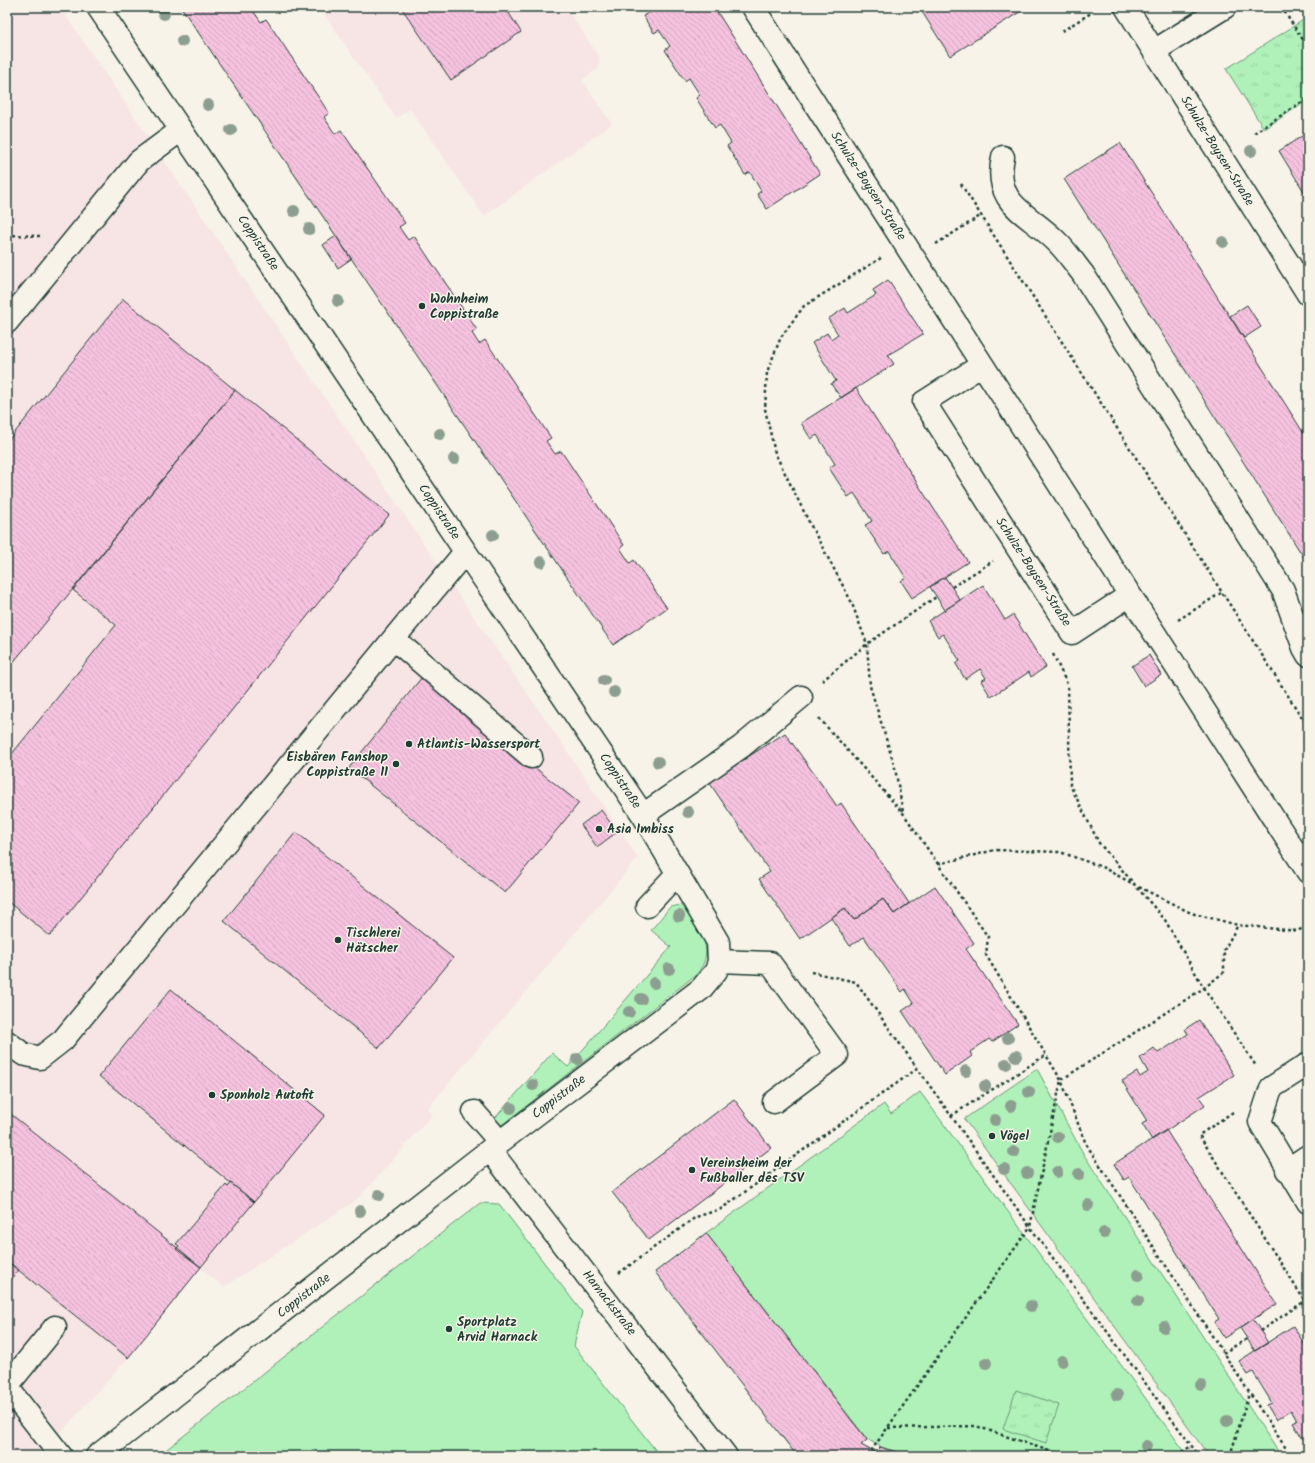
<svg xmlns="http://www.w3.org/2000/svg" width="1315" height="1463" viewBox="0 0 1315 1463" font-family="Kalam,sans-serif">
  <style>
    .built { fill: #f7e4e5 }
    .grass { fill: #b0f1b9; stroke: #689776 }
    .park { fill: url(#park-tufts); stroke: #689776 }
    .building { fill: url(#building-back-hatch); stroke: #1f3d34 }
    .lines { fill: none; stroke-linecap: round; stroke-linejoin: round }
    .minor-casing { stroke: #1f3d34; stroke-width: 25 }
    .path { stroke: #1f3d34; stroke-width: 2.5; stroke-dasharray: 3 3; stroke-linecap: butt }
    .minor { stroke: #f7f3e8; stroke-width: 22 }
    .tree { fill: #8c9e90 }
    .poi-dot { fill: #1f3d34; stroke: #f7f3e8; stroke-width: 1.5 }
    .labels { text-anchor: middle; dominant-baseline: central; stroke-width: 3; stroke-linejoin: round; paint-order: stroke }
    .street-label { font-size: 13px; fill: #1f3d34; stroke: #f7f3e8 }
    .poi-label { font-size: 13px; font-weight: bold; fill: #1f3d34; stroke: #f7f3e8; text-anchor: start }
  </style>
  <defs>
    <pattern id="park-tufts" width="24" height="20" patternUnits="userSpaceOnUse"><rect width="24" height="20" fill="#b0f1b9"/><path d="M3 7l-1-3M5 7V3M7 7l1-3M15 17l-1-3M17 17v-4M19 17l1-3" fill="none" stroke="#97d0a0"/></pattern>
    <pattern id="building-back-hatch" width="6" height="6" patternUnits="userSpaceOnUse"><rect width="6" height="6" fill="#f6c2df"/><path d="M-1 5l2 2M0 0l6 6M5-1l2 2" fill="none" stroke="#d2a8c0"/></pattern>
  </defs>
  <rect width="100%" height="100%" fill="#f7f3e8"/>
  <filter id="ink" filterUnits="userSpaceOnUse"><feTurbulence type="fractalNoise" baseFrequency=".025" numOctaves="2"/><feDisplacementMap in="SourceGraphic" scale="8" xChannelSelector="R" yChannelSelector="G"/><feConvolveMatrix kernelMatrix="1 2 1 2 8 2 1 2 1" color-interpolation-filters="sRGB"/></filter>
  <g filter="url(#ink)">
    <!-- built -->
    <path class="built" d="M7 7H60L462 600 559 739 638 858 427 1109 432 1115 358 1199 224 1287 201 1268 128 1358 62 1431 31 1456H7Z
      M319 7H567L566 8 600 58 598 69 582 80 612 124 484 216 410 109 396 118Z"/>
    <!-- grass -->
    <path class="grass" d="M681 905C697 928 718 947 697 974L503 1124 499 1125 494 1121 495 1118 552 1053 568 1067 671 947 651 930 670 907Z
      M1037 1069 1084 1155 1281 1456H1209L964 1119Z
      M920 1092 1188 1456H911L881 1447 867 1439 706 1233 884 1104 891 1114Z
      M480 1203 499 1204 582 1312 574 1346 660 1456H158Z"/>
    <!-- park -->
    <path class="park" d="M1308 17V100L1264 129 1226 69Z
      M1016 1390 1059 1405 1046 1443 1003 1429Z"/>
    <!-- building -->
    <path class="building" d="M181 7H255L252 9 261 22 266 19 329 113 324 117 335 134 341 130 405 223 399 227 408 240 414 236 477 330 472 333 479 344 485 340 551 438 546 441 555 454 561 451 624 545 620 548 630 563 634 560 667 608 613 645Z
      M401 7H505L521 32 451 80Z
      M658 7H714L820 174 767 209 757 194 761 191 750 172 745 175 727 146 731 143 720 125 715 128 696 98 700 95 689 78 685 81 665 50 670 46 659 30 654 33 643 16Z
      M919 7H1025L1026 8 950 56Z
      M1308 132V198L1279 151Z
      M1120 143 1308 440V564L1064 179Z
      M336 236 351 259 338 268 323 245Z
      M888 280 923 334 888 355 894 364 841 398 831 384 836 381 812 343 827 333 831 339 838 334 828 319 845 308 848 313 876 295 873 290Z
      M123 299 235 390 7 670V442Z
      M1247 305 1261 327 1244 338 1230 316Z
      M856 388 968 562 912 598 901 581 906 578 889 551 884 554 865 525 872 521 854 493 848 497 829 468 835 464 817 435 811 439 801 423Z
      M235 390 389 515 50 936 7 901V760L116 625 73 590Z
      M945 577 960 600 945 610 930 587Z
      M983 585 1005 620 1013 615 1046 667 1031 677 1029 672 991 697 981 681 986 678 980 669 965 679 956 664 960 661 943 634 938 637 928 621Z
      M1149 655 1161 675 1144 686 1132 666Z
      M422 677 579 803 505 893 349 768Z
      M785 733 837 806 841 803 909 903 894 914 883 899 854 920 845 908 800 939 759 879 770 872 709 782Z
      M601 810 617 832 597 847 581 825Z
      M296 832 453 958 379 1048 224 921Z
      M935 886 974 943 966 949 1018 1024 992 1042 989 1039 970 1052 972 1056 945 1075 902 1011 914 1003 905 989 902 992 864 937 850 946 831 918 845 908 854 920 883 899 894 914Z
      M171 989 325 1115 254 1202 99 1076Z
      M1199 1020 1234 1075 1199 1097 1205 1105 1152 1140 1142 1124 1147 1121 1122 1081 1137 1072 1140 1077 1148 1072 1140 1058 1154 1048 1158 1053 1188 1034 1185 1029Z
      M734 1099 771 1148 649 1240 612 1192Z
      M7 1111 201 1267 128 1358 7 1261Z
      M1166 1130 1277 1304 1224 1338 1214 1322 1219 1319 1129 1177 1124 1180 1114 1164Z
      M231 1183 254 1202 201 1267 176 1249 179 1246 176 1244 226 1185 228 1187Z
      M706 1233 867 1440 861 1445 878 1454 880 1447 908 1456H797L655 1272Z
      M7 1261 19 1270 7 1285Z
      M1253 1319 1268 1343 1255 1351 1240 1328Z
      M1293 1326 1308 1350V1436L1303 1439 1293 1423 1297 1421 1291 1410 1276 1420 1267 1405 1272 1403 1253 1372 1248 1375 1239 1361Z"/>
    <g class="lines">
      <!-- minor casing -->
      <g class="minor-casing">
        <path id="minor" d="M753 7 1130 595 1072 633 924 402 982 365
          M1126 7 1308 294
          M1154 51 1225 7
          M1003 157C993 205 1027 212 1056 241 1066 250 1074 263 1083 274L1283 590 1304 648 1308 655
          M7 322 139 161 181 130
          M1130 595 1308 872
          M394 639 531 757
          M643 815 741 747 801 697
          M647 906 677 874
          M719 961 770 963 837 1055 774 1102
          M7 1042 23 1054 40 1058 63 1040 465 552
          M1308 1064 1271 1088 1260 1122 1308 1202
          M474 1112 500 1142
          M490 1150 726 1456
          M1287 1170 1308 1156
          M7 1386 55 1327
          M7 1387 61 1456
          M97 1456 500 1142 701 989 716 971 719 961 718 942 643 815 98 7"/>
      </g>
      <!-- path -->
      <path class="path" d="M1281 7 1308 47
        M1062 31 1091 13
        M1254 133 1308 98
        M961 184 1308 727
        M7 235 41 236
        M936 244 980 216
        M881 258 804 306 781 337 767 372 765 409 775 453 810 524 851 601 867 644 870 686 895 768 903 812
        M952 587 993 561
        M1178 620 1221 593
        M1053 654 1068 686 1070 785 1099 843 1165 920 1204 988 1256 1066
        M822 681 867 644 936 597
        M819 718 903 813 988 937 986 955 1061 1080 1086 1144 1291 1456
        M938 864 995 850 1060 852 1102 867 1135 885
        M1139 887 1191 913 1238 925 1297 931 1308 926
        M811 972 856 982 1030 1227 1199 1456
        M1233 1112 1199 1135 1308 1306
        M951 1116 1046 1055
        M619 1273 696 1217 721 1209 918 1068
        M1260 1331 1305 1301
        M1223 1353 1247 1339
        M888 1428 976 1426 1064 1456
        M871 1451 1030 1227 1061 1080 1204 988 1224 972V950L1238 925
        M1177 1456 1191 1446
        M1230 1456 1249 1394"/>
      <!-- minor -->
      <use href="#minor" class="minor"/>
    </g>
    <!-- trees -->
    <g class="tree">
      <circle cx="164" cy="14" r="6"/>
      <circle cx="182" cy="41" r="6"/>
      <circle cx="208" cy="105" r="6"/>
      <circle cx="231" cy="130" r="6"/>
      <circle cx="1251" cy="151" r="6"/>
      <circle cx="294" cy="211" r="6"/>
      <circle cx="309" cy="229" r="6"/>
      <circle cx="1223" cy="242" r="6"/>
      <circle cx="338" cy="301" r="6"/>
      <circle cx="440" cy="434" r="6"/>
      <circle cx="454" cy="459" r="6"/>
      <circle cx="493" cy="535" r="6"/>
      <circle cx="541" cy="562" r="6"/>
      <circle cx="604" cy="680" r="6"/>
      <circle cx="614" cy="692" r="6"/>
      <circle cx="658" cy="762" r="6"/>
      <circle cx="688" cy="812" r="6"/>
      <circle cx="679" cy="916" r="6"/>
      <circle cx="669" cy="969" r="6"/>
      <circle cx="654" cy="983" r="6"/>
      <circle cx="641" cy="999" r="6"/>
      <circle cx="629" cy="1012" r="6"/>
      <circle cx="1008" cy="1038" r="6"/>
      <circle cx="1016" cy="1056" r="6"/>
      <circle cx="577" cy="1059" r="6"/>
      <circle cx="1006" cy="1064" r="6"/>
      <circle cx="966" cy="1071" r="6"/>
      <circle cx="533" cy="1085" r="6"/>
      <circle cx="985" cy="1086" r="6"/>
      <circle cx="1029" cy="1092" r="6"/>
      <circle cx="1011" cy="1106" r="6"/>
      <circle cx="511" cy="1108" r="6"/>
      <circle cx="995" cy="1120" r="6"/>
      <circle cx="1058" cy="1137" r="6"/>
      <circle cx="1014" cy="1152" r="6"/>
      <circle cx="1004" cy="1169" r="6"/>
      <circle cx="1057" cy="1172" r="6"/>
      <circle cx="1027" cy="1173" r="6"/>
      <circle cx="1079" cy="1174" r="6"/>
      <circle cx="379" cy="1195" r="6"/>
      <circle cx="1088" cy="1205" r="6"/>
      <circle cx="360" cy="1211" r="6"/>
      <circle cx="1104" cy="1233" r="6"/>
      <circle cx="1138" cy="1275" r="6"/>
      <circle cx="1138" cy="1301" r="6"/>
      <circle cx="1031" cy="1306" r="6"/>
      <circle cx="1164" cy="1327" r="6"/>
      <circle cx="1062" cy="1361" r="6"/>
      <circle cx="986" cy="1363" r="6"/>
      <circle cx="1201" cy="1385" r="6"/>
      <circle cx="1117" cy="1395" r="6"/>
      <circle cx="1227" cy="1421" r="6"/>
      <circle cx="1146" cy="1446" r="6"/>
    </g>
  </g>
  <!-- markers -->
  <g class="poi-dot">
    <circle cx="422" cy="306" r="4"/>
    <circle cx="409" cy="744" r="4"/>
    <circle cx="396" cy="764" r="4"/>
    <circle cx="599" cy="829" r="4"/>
    <circle cx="338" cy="940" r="4"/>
    <circle cx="212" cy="1095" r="4"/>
    <circle cx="992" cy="1136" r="4"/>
    <circle cx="692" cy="1170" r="4"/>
    <circle cx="449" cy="1329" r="4"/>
  </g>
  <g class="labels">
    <!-- street labels -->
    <g class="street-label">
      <text transform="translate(1217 151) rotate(58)">Schulze-Boysen-Straße</text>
      <text transform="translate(868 186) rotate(57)">Schulze-Boysen-Straße</text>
      <text transform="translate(258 243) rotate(56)">Coppistraße</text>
      <text transform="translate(439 512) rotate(56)">Coppistraße</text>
      <text transform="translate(1033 572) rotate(57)">Schulze-Boysen-Straße</text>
      <text transform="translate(620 781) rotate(56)">Coppistraße</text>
      <text transform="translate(559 1097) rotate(-37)">Coppistraße</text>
      <text transform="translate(304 1296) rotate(-38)">Coppistraße</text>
      <text transform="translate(609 1303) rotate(52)">Harnackstraße</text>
    </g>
    <!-- poi labels -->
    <g class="poi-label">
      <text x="430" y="299">Wohnheim<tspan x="430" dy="15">Coppistraße</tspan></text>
      <text x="417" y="744">Atlantis-Wassersport</text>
      <text x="388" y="757" text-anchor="end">Eisbären Fanshop<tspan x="388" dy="15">Coppistraße 11</tspan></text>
      <text x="607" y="829">Asia Imbiss</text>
      <text x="346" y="933">Tischlerei<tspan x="346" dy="15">Hätscher</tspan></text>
      <text x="220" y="1095">Sponholz Autofit</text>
      <text x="1000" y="1136">Vögel</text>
      <text x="700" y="1163">Vereinsheim der<tspan x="700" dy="15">Fußballer des TSV</tspan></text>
      <text x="457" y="1322">Sportplatz<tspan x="457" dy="15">Arvid Harnack</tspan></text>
    </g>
  </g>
  <!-- margin -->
  <rect width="1315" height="1463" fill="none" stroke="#f7f3e8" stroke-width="24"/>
  <rect x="12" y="12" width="1291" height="1439" fill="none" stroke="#1f3d34" stroke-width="1.5" filter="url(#ink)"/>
</svg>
